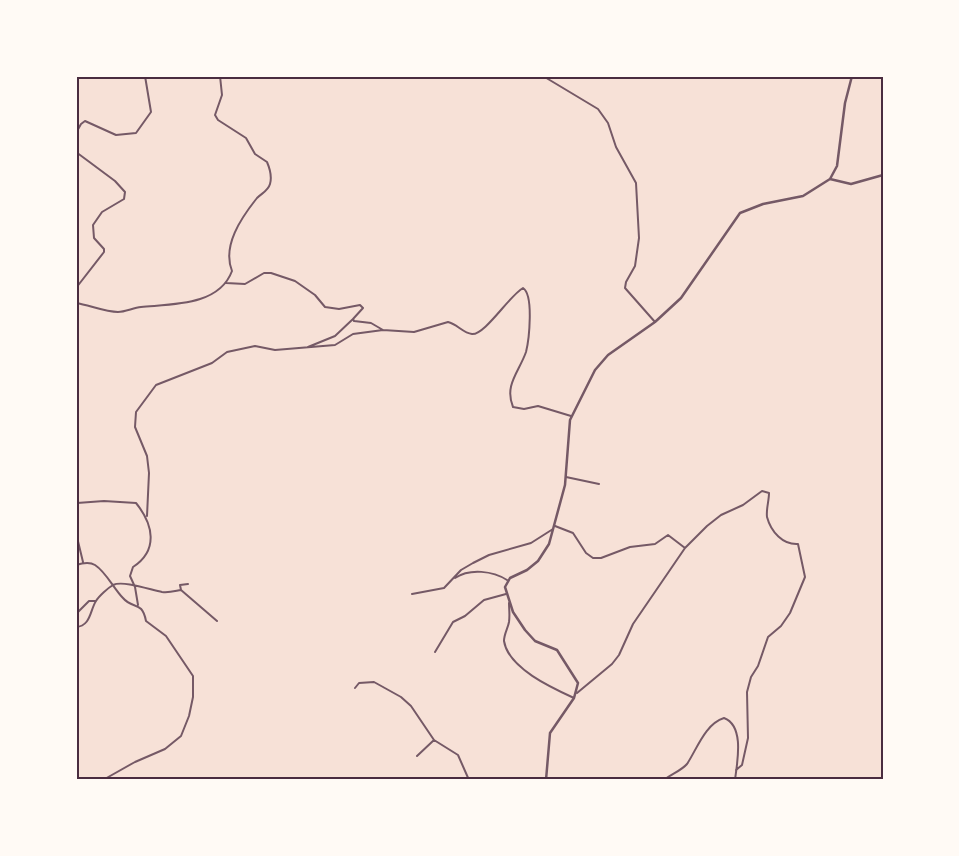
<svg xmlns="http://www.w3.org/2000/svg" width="959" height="856" viewBox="0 0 959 856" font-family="'Libre Baskerville',serif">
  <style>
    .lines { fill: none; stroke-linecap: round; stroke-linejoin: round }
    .minor { stroke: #755966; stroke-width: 2 }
    .tertiary { stroke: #755966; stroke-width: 2.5 }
    .neatline { fill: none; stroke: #4a2c40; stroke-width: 2 }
  </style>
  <rect width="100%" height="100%" fill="#f7e1d7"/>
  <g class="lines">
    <!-- minor -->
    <path class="minor" d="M543 76 598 109 608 123 616 147 636 183 639 238 635 266 626 282 625 288 655 322
      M76 133 81 124 85 121 116 135 136 133 151 112 145 76
      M76 152 115 181 125 192 124 199 102 212 93 225 94 238 104 249V252L76 288
      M226 283 245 284 264 273H271L295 281 315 295 325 307 339 309 360 305 363 308 353 319 354 321 371 323 383 330 414 332 448 322C457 324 463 333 472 334 485 335 509 296 523 288 534 295 529 340 526 352 519 372 504 385 513 407L524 409 538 406 571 416
      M76 303C89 305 105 312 118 312 125 312 133 308 141 307 172 304 219 306 232 271 222 246 241 218 257 198 262 193 268 191 270 184 272 177 270 169 267 162L255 154 246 138 218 120 215 115 222 95 220 76
      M308 347 335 336 353 319
      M76 476V509
      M566 477 599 484
      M77 503 104 501 136 503C153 524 159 550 133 567L130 576 135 587 138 605
      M147 516 149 473 147 456 135 427 136 412 156 385 212 363 227 352 255 346 275 350 335 345 353 334 383 330
      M555 526 573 533 586 553 593 558H601L630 547 655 544 668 535 685 548
      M76 533 83 562
      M76 565C82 563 89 561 95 565 106 572 114 589 123 598 133 610 142 600 146 621L166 636 193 676V697L189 716 181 736 165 749 135 762 103 780
      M455 578C470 568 493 571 507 580
      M181 590 180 585 188 584
      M412 594 444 588 461 570 473 563 489 555 531 543 553 529
      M509 603C509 609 510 615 509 622 508 628 504 634 504 641 508 668 552 688 574 698
      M76 614 89 601H95
      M76 627C91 626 90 610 96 601 99 596 108 588 113 585 123 580 151 590 162 592 169 593 175 591 181 590L217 621
      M435 652 453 622 465 616 484 600 506 594
      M355 688 359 683 374 682 401 697 411 706 434 740 458 755 469 780
      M577 693 612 664 619 655 633 624 685 548 707 526 721 515 743 505 762 491 769 493C769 501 766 509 767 517 771 532 783 545 798 544L805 577 790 613 781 626 768 637 758 666 751 677 747 692 748 738 742 765 736 770
      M417 756 434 740
      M664 780C671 774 681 771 687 764 697 749 705 724 724 718 745 726 737 763 735 780"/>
    <!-- tertiary -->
    <path class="tertiary" d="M830 179 851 184 883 175
      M546 780 550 733 574 698 578 683 557 650 535 641 525 630 513 612 505 587 510 578 527 570 538 561 549 544 565 485 570 420 595 370 608 355 655 322 681 298 740 213 763 204 803 196 830 179 837 166 845 103 852 76"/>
  </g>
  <!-- border -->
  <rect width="959" height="856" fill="none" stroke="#fffaf5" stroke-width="155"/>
  <rect x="78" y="78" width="804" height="700" class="neatline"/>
</svg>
